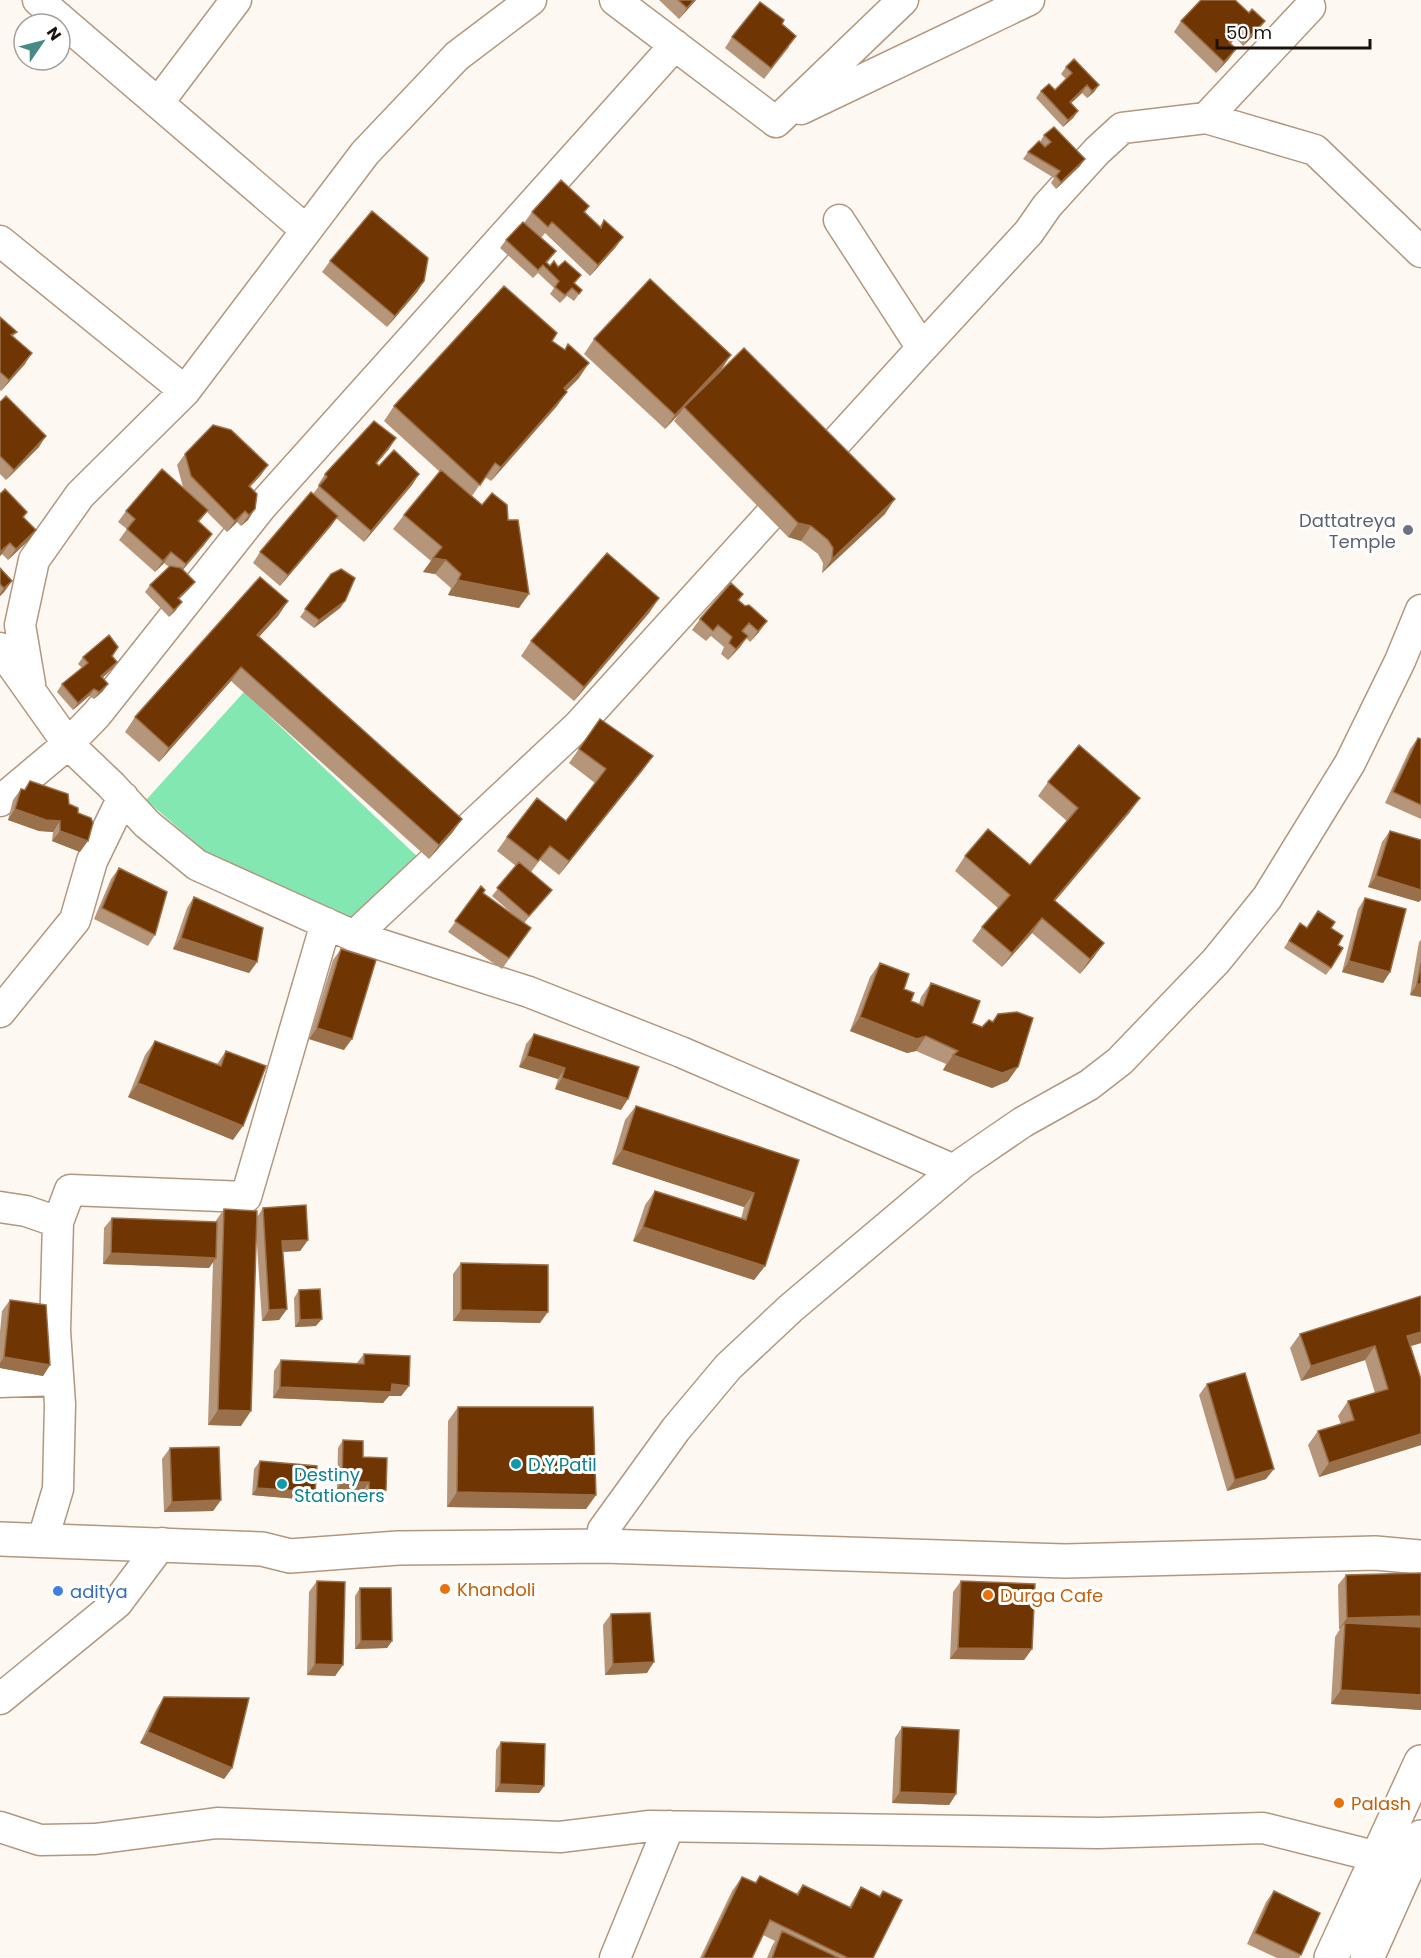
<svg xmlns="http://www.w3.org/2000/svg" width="1421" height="1958" viewBox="0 0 1421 1958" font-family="Poppins,sans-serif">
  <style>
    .green { fill: #83e7b2 }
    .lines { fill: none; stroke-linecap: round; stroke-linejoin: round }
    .minor-casing { stroke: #b1977f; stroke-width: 33 }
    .major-casing { stroke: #b1977f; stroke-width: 36 }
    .minor { stroke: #fff; stroke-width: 30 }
    .major { stroke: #fff; stroke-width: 33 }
    .wall { fill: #b6967a }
    .shaded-wall { fill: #9a704a }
    .building { fill: #6f3502; stroke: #9a704a; stroke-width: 1.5 }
    .worship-dot { fill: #6b7280; stroke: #fff; stroke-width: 2 }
    .culture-dot { fill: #0f9aa8; stroke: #fff; stroke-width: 2 }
    .food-dot { fill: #e8710a; stroke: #fff; stroke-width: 2 }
    .shop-dot { fill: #3f7fe0; stroke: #fff; stroke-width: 2 }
    .labels { text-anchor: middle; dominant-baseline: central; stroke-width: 6; stroke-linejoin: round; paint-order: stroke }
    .worship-label { font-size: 18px; fill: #5b616d; stroke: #fff; text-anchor: end }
    .culture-label { font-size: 18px; fill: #0d838f; stroke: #fff; text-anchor: start }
    .food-label { font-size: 18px; fill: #c56008; stroke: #fff; text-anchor: start }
    .shop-label { font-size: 18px; fill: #366cbe; stroke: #fff; text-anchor: start }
  </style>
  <rect width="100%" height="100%" fill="#fef8f3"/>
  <!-- green -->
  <path class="green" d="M244 692 422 861 361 929 206 852 146 800Z"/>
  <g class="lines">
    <!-- minor casing -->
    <g class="minor-casing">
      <path id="minor" d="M38 0 306 230
        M615 0 776 122 903 0
        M158 103 236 0
        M801 109 1029 0
        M1206 118 1310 7
        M839 220 922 348 1029 232 1047 206 1097 151 1122 128 1206 118 1315 150 1421 252
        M0 241 185 391
        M0 648 68 744 111 785 147 824 197 865 354 936 529 992 681 1052 954 1170
        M30 684 20 625 34 560 80 495 185 391 365 153 457 56 531 0
        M0 801 68 744 97 714 261 507 675 45
        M354 936 578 726 922 348
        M0 1012 75 920 92 861 123 797
        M0 1207 26 1211 58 1222 55 1331 60 1404 58 1489 43 1539
        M58 1222 70 1190 246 1197 326 923
        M0 1382 58 1380
        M603 1546V1530L676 1429 728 1367 791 1308 963 1163 1023 1122 1089 1085 1120 1061 1216 961 1267 898 1350 763 1400 661 1421 610
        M0 1699 117 1603 162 1543
        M0 1827 40 1840 95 1839 217 1823 560 1837 650 1826 1099 1833 1263 1828 1378 1857
        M615 1958 669 1826"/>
    </g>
    <!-- major casing -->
    <g class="major-casing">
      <path id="major" d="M0 1539 262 1549 290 1556 398 1548 603 1546 1065 1561 1375 1553 1421 1557
        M1331 1958 1421 1762
        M1367 1958 1421 1837"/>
    </g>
    <!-- minor -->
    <use href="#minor" class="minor"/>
    <!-- major -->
    <use href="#major" class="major"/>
  </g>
  <!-- wall -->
  <path class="wall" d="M659 0H696L679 19Z
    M1201 0 1257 32 1243 46 1236 38 1230 44 1236 49 1228 60 1216 73 1174 32 1181 21Z
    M782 24 789 47 764 79 725 48 732 37Z
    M1066 67 1099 85 1094 92 1087 98 1082 93 1071 103 1078 111 1073 118 1063 127 1036 98 1041 91 1055 90 1066 79 1061 74Z
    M1044 135 1080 166 1056 189 1051 183 1054 178 1023 159 1028 152 1040 142Z
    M589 206 585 212 600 226 604 220 623 237 615 248 590 276 545 233 541 238 524 223 532 212Z
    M506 240 556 251 547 263 550 266 558 267 582 290 574 301 567 296 560 303 550 294 554 288 538 273 533 278 500 248Z
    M330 261 424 281 417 292 387 327 322 272Z
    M0 317 17 332 13 336 25 364 1 391 0 390Z
    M594 339 721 370 706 386 885 514 822 573 823 563 818 554 801 541 788 537 674 421 679 414 665 429 584 354Z
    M552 341 565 350 568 344 579 378 566 391 557 406 491 481 485 477 472 496 482 505 508 520 519 608 448 595 451 588 435 574 423 572 431 561 393 529 404 515 440 472 384 421 394 406Z
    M0 402 39 447 6 480 0 474Z
    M396 438 376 464 379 466 419 474 412 485 364 542 336 518 331 526 280 586 253 563 260 552 313 494 319 486 318 485 325 474Z
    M185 454 261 475 250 487 257 494 248 520 241 526 237 522 227 532 207 512 199 522 212 534 204 545 183 570 195 582 189 589 179 599 176 610 169 617 145 592 150 585 169 567 164 563 155 572 119 540 127 529 118 522 126 511 189 493 183 487 177 465Z
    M0 494 36 530 28 541 8 560 2 554 0 556Z
    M0 568 12 581 4 592 0 596Z
    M331 574 345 601 340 608 314 628 300 617Z
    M743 594 739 600 759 632 750 642 746 638 740 647 728 660 721 654 724 647 711 636 706 641 692 630 700 619Z
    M659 598 649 613 574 701 521 656 531 641Z
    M288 601 278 616 259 637 462 819 452 833 429 859 231 681 159 762 125 732 135 717Z
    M112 656 117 662 112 669 102 678 103 691 94 699 89 696 73 710 57 692 62 684 82 668 78 664 83 657Z
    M600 719 643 770 559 875 540 860 531 872 546 897 524 923 531 928 502 969 448 932 481 886 483 893 523 923 492 896 516 866 497 851 507 837 566 821 595 783 569 763Z
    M1418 738 1421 739V819L1385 803 1410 749Z
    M30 781 69 804 80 852 52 841 53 832 39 831 8 820 13 800 21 789 24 790Z
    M1048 782 1130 812 1055 901 1094 957 1080 974 1032 933 1002 967 972 941 982 927 998 908 955 871 965 856 1030 865 1067 821 1038 796Z
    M1390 831 1419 902 1368 887 1382 842Z
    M119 868 155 935 148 946 94 919 111 879Z
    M194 897 257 962 249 973 173 949 187 908Z
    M1365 898 1390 972 1383 983 1342 972 1358 909Z
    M1318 911 1331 928 1338 945 1331 968 1326 975 1284 948 1300 923 1307 928Z
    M1421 940V997L1410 995 1419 942Z
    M341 949 344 1050 309 1039 333 960Z
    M880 963 904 989 911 1001 919 1004 921 997 931 983 972 1023 982 1027 992 1022 998 1014 1008 1081 992 1088 943 1070 946 1064 916 1051 907 1053 850 1031 870 977Z
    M534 1034 621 1110 555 1089 558 1079 519 1067 526 1044Z
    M155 1041 217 1064 226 1051 233 1140 128 1097 145 1055Z
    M636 1106 799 1160 765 1266 754 1280 633 1241 645 1205 655 1191 741 1219 744 1207 612 1164 625 1120Z
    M263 1208 308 1240 300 1251 283 1252 287 1309 279 1320 262 1321 256 1230 241 1426 208 1425 213 1262 209 1268 103 1264 104 1228 112 1218 215 1222 224 1209 257 1217Z
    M461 1263 540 1323 453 1321V1274Z
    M299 1290 316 1326 295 1327 294 1298Z
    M1421 1296V1343L1411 1346 1421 1379V1445L1319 1477 1308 1445 1318 1431 1341 1424 1338 1416 1348 1401 1375 1393 1365 1360 1301 1381 1290 1348 1300 1334Z
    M10 1300 50 1365 43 1376 0 1368V1332L2 1311Z
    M364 1354 409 1386 401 1396H389L383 1403 273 1398 274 1371 281 1360 356 1364Z
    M1207 1384 1266 1479 1227 1491 1199 1395Z
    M458 1407 596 1495 586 1509 447 1507 448 1421Z
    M343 1440 386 1490 381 1498 364 1497V1490L337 1489 338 1448Z
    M170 1448 221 1500 213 1511 164 1512 162 1459Z
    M260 1461 310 1500 252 1495 254 1469Z
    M1346 1575 1421 1627V1710L1331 1704 1335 1637 1340 1629H1339L1338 1585Z
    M317 1581 343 1665 335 1676 307 1675 309 1592Z
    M961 1581 1032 1649 1024 1660 950 1659 953 1592Z
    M360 1588 392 1641 387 1648 355 1649V1596Z
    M611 1614 647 1673 605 1675 603 1625Z
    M164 1697 232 1768 224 1779 140 1743 157 1708Z
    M902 1727 956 1794 949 1805 892 1803 895 1738Z
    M501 1742 544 1786 539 1793 495 1792 496 1750Z
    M760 1876 796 1894 803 1885 849 1907 861 1887 879 1896 883 1891 873 1958H767L772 1946 775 1941 763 1935 752 1958H700L732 1891 742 1877 755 1883Z
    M1274 1891 1301 1955 1299 1958H1277L1247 1944 1266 1902Z"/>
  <!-- shaded-wall -->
  <path class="shaded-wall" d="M694 0H696L679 19 687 8Z
    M1265 21 1257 32 1243 46 1251 35Z
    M1243 27 1236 38 1221 53 1229 42Z
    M1236 49 1228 60 1216 73 1224 62Z
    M1087 85 1082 93 1065 109 1070 102Z
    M1099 85 1094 92 1087 98 1092 91Z
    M1078 111 1073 118 1063 127 1068 120Z
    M1085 159 1080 166 1056 189 1061 182Z
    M623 237 615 248 590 276 598 265Z
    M424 281 417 292 387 327 395 316Z
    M32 353 25 364 1 391 9 380Z
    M731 355 721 370 685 408 684 407 679 414 665 429 675 415Z
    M589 363 579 378 554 403 564 388Z
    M567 392 557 406 491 481 501 467Z
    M46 436 39 447 6 480 14 470Z
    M396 438 389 449 368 474 376 463Z
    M268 465 261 475 241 496 249 486Z
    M419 474 412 485 364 542 371 531Z
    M895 499 885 514 822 573 832 559Z
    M255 509 248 520 241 526 249 515Z
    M245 511 237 522 227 532 235 521Z
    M338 516 331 526 280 586 288 575Z
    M798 523 811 526 801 541 788 537Z
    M36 530 28 541 8 560 16 549Z
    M212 534 204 545 178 575 186 564Z
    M10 543 2 554 0 556V552Z
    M171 552 164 563 155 572 163 561Z
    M433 558 446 560 435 574 423 572Z
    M458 580 529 594 519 608 448 595Z
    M12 581 4 592 0 596V594L4 588Z
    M195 582 189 589 173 605 178 598Z
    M659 598 649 613 574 701 584 687Z
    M288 601 278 616 247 650 257 635Z
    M345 601 340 608 314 628 319 620Z
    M182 602 176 610 169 617 174 610Z
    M767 621 759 632 750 642 758 631Z
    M748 636 740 647 728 660 736 649Z
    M117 662 112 669 96 684 101 676Z
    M241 667 231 681 159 762 169 748Z
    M108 684 103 691 94 699 99 692Z
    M94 689 89 696 73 710 78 703Z
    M653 756 643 770 559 875 569 861Z
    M1140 798 1130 812 1044 914 1054 900Z
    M15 809 60 821 53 832 39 831 8 820Z
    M462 819 452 833 429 859 439 845Z
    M60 831 88 841 80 852 52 841Z
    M1376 876 1421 890V900L1419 902 1368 887Z
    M1042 918 1032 933 1002 967 1012 953Z
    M181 938 257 962 249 973 173 949Z
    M1104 943 1094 957 1080 974 1090 959Z
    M1349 961 1390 972 1383 983 1342 972Z
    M1417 984H1421V997L1410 995Z
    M860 1017 926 1036 916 1051 907 1053 850 1031Z
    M317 1028 352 1039 344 1050 309 1039Z
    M953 1055 1018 1067 1008 1081 992 1088 943 1070Z
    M527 1056 565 1068 558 1079 519 1067Z
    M562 1078 628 1099 621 1110 555 1089Z
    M138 1083 243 1126 233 1140 128 1097Z
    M622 1150 754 1193 744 1207 612 1164Z
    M643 1227 765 1266 754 1280 633 1241Z
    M308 1240 300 1251 275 1252 282 1241Z
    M111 1253 216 1258 209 1268 103 1264Z
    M287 1309 279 1320 262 1321 269 1310Z
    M461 1310 548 1312 540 1323 453 1321Z
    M322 1319 316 1326 295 1327 300 1320Z
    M1421 1332V1343L1397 1350 1407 1336Z
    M1375 1346 1365 1360 1301 1381 1311 1366Z
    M4 1357 50 1365 43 1376 0 1368V1363Z
    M392 1384 409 1386 401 1396H389L383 1403 273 1398 280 1387Z
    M218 1410 251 1411 241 1426 208 1425Z
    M1421 1434V1445L1319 1477 1329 1463Z
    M1274 1469 1266 1479 1227 1491 1235 1480Z
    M342 1482H369L364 1490 337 1489Z
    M257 1488 315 1492 310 1500 252 1495Z
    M369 1490H386L381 1498 364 1497Z
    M457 1492 596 1495 586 1509 447 1507Z
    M221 1500 213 1511 164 1512 172 1502Z
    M1421 1616V1627L1345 1623 1339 1629 1347 1618Z
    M361 1641H392L387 1648 355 1649Z
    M958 1648 1032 1649 1024 1660 950 1659Z
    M654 1662 647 1673 605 1675 613 1664Z
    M315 1664 343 1665 335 1676 307 1675Z
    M1341 1690 1421 1695V1710L1331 1704Z
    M148 1732 232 1768 224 1779 140 1743Z
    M500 1784 544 1786 539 1793 495 1792Z
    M900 1792 956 1794 949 1805 892 1803Z"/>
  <!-- building -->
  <path class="building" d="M678 0H694L687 8Z
    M1201 0H1235L1249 13 1252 9 1265 21 1251 35 1243 27 1229 42 1236 49 1224 62 1181 21Z
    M760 2 784 20 782 24 796 36 771 68 732 37Z
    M1074 59 1099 85 1092 91 1087 85 1070 102 1078 111 1068 120 1041 91 1049 84 1055 90 1072 73 1066 67Z
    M1054 127 1085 159 1061 182 1056 176 1060 171 1028 152 1039 141 1045 147 1051 142 1044 135Z
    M561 180 589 206 584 212 601 228 604 220 623 237 598 265 552 222 548 227 532 212Z
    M372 211 428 258 424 281 395 316 330 261Z
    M523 222 556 251 546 262 550 266 554 261 558 267 565 261 581 275 574 283 582 290 579 294 572 288 565 295 555 287 559 281 543 265 538 270 506 240Z
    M650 279 731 355 675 415 594 339Z
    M504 286 557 333 552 341 565 350 568 344 589 363 564 388 567 392 501 467 495 463 480 485 394 406Z
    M0 317 17 332 11 335 32 353 9 380 0 372Z
    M744 348 895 499 832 559 833 548 828 540 811 526 798 523 684 407Z
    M6 396 46 436 14 470 0 456V402Z
    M374 421 396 438 376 463 379 466 394 450 419 474 371 531 319 486 327 477 325 474Z
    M213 425 231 430 268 465 249 486 257 494 255 509 249 515 245 511 235 521 191 476 185 454Z
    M162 469 208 510 198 521 212 534 186 564 171 552 163 561 127 529 135 519 126 511Z
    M441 470 482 505 492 493 507 505 508 520H518L529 594 458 580 461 574 446 560 433 558 442 547 404 515Z
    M5 489 27 512 23 517 36 530 16 549 10 543 0 552V494Z
    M311 492 338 516 288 575 260 552Z
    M607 553 659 598 584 687 531 641Z
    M170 566 181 568 195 582 178 598 182 602 174 610 150 585Z
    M0 568 12 581 4 588 0 584Z
    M341 569 355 578 345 601 319 620 305 609 331 574Z
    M260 577 288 601 257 635 462 819 439 845 241 667 169 748 135 717Z
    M731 583 743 594 738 600 745 606 749 605 767 621 758 631 749 623 742 631 748 636 736 649 729 643 732 637 718 625 713 631 700 619Z
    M109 635 118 647 112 656 117 662 101 676 108 684 99 692 94 689 78 703 62 684 88 663 83 657Z
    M600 719 653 756 569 861 550 846 538 861 507 837 537 798 566 821 606 769 579 749Z
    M1418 738 1421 739V805L1393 792Z
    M1079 745 1140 798 1054 900 1104 943 1090 959 1042 918 1012 953 982 927 1010 895 965 856 988 829 1030 865 1078 808 1048 782Z
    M30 781 68 794 69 804 78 808V813L91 818 93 823 88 841 60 831V821L46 820 15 809 21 789 25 790Z
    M1390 831 1421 840V890L1376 876Z
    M519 862 552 890 529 916 497 888Z
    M119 868 167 892 155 935 102 908Z
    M481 886 485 890 483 893 531 928 509 958 455 921Z
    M194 897 263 928 257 962 181 938Z
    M1365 898 1406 909 1390 972 1349 961Z
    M1318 911 1335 922 1331 928 1343 936 1338 945 1343 948 1331 968 1289 941 1300 923 1307 928Z
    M341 949 376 960 352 1039 317 1028Z
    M880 963 909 974 904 989 914 993 911 1001 923 1006 931 983 980 1001 972 1023 982 1027 989 1020 993 1022 998 1014 1017 1012 1033 1018 1018 1067 1002 1073 953 1055 958 1051 926 1036 917 1039 860 1017Z
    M1421 963V984H1417Z
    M534 1034 639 1067 628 1099 562 1078 565 1068 527 1056Z
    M155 1041 221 1066 226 1051 266 1066 243 1126 138 1083Z
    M636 1106 799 1160 765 1266 643 1227 655 1191 746 1220 754 1193 622 1150Z
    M306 1205 308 1240 282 1241 287 1309 269 1310 263 1208Z
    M224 1209 257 1211 251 1411 218 1410Z
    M112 1218 217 1222 216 1258 111 1253Z
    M461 1263 548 1265V1312L461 1310Z
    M320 1289 322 1319 300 1320 299 1290Z
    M1421 1296V1332L1407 1336 1421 1379V1434L1329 1463 1318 1431 1354 1420 1348 1401 1388 1389 1375 1346 1311 1366 1300 1334Z
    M10 1300 46 1305 50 1365 4 1357Z
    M364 1354 410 1356 409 1386 392 1384 391 1392 280 1387 281 1360 364 1364Z
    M1245 1373 1274 1469 1235 1480 1207 1384Z
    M458 1407H593L596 1495 457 1492Z
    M343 1440 363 1441V1457L387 1458 386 1490H369V1482H342Z
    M219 1447 221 1500 172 1502 170 1448Z
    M260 1461 317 1466 315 1492 257 1488Z
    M1421 1573V1616L1347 1618 1346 1575Z
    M317 1581 345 1582 343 1665 315 1664Z
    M961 1581 1035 1584 1032 1649 958 1648Z
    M360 1588H391L392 1641H361Z
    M650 1613 654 1662 613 1664 611 1614Z
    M1345 1623 1421 1627V1695L1341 1690Z
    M164 1697 249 1698 232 1768 148 1732Z
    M902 1727 959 1730 956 1794 900 1792Z
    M501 1742 545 1744 544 1786 500 1784Z
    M760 1876 798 1895 803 1885 851 1908 861 1887 880 1897 883 1891 902 1900 873 1958H848L770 1920 752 1958H703L742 1877 756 1883Z
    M1274 1891 1320 1913 1301 1955 1255 1933Z
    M782 1931 839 1958H772Z"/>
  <!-- markers -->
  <circle class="worship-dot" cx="1408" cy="530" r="6"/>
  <g class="culture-dot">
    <circle cx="516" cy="1464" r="6"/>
    <circle cx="282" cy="1484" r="6"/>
  </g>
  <g class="food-dot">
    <circle cx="445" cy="1589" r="6"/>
    <circle cx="988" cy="1595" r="6"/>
    <circle cx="1339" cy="1803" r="6"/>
  </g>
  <circle class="shop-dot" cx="58" cy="1591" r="6"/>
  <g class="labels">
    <!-- worship labels -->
    <g class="worship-label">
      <text x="1396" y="520">Dattatreya<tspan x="1396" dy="21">Temple</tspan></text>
    </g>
    <!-- culture labels -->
    <g class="culture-label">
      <text x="528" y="1464">D.Y.Patil</text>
      <text x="294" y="1474">Destiny<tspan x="294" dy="21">Stationers</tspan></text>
    </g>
    <!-- food labels -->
    <g class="food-label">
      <text x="457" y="1589">Khandoli</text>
      <text x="1000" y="1595">Durga Cafe</text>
      <text x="1351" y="1803">Palash</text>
    </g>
    <!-- shop labels -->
    <g class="shop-label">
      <text x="70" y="1591">aditya</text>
    </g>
  </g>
  <!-- north arrow -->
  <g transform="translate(42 42) rotate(55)"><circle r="28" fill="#ffffff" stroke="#a4a09d" stroke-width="1.5"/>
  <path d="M0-4.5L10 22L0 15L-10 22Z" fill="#468c84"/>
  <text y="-9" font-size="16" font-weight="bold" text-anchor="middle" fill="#1c1209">N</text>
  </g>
  <!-- scale -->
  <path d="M1217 39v9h153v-9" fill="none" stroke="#1c1209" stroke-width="3"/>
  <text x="1226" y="39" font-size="18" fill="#1c1209" stroke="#ffffff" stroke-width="4.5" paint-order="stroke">50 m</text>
</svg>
